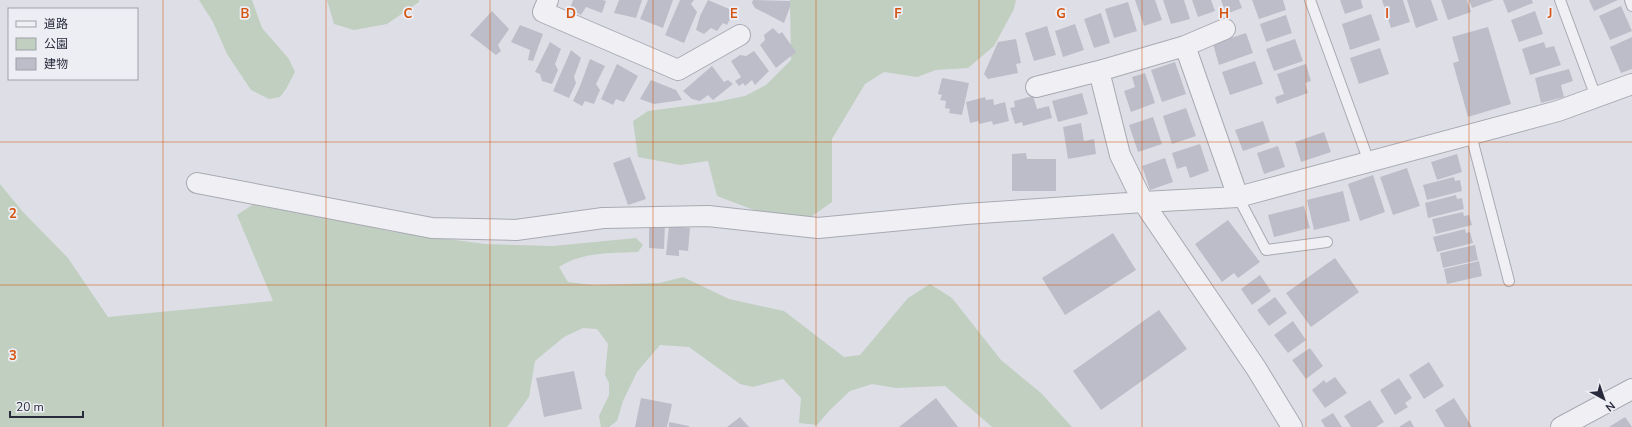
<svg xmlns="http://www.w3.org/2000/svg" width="1632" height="427" viewBox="0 0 1632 427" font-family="'Nunito Sans','Noto Sans JP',sans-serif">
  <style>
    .green { fill: #c0cfc0 }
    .building { fill: #bcbdc8 }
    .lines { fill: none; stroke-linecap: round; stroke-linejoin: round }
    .service-casing { stroke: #a8a9b3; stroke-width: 12 }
    .minor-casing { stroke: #a8a9b3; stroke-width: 22 }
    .service { stroke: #f0f0f4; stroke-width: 10 }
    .minor { stroke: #f0f0f4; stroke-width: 20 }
    .grid { fill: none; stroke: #d55411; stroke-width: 1; stroke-opacity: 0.55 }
    .grid-label { font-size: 13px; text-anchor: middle; font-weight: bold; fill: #d55411; stroke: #edeef4; stroke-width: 3.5; stroke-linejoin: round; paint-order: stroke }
  </style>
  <rect width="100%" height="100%" fill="#dedfe6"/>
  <!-- green -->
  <path class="green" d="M199 0H252L262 28 289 59 295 72 286 89 280 97 269 99 251 90 227 54 213 22Z
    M327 0H419V2L387 24 354 30 334 24Z
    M790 0H1016L1014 9 994 46 968 68 936 70 917 77 884 72 865 84 832 139V202L808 219 765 214 717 196 708 161 680 165 638 157 633 121 648 111 716 102 745 96 766 85 791 60Z
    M0 184 23 212 68 258 108 317 273 301 237 215 263 198 388 231 485 244 553 246 636 238 643 245 638 252C612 253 582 252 559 267L568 282 593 285 659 283 683 277 729 299 784 311 844 357 860 355 908 298 930 284 952 298 1001 360 1041 393 1072 427H992L945 386 896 388 872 384 850 391 830 410 817 425 799 423 801 398 783 379 753 387 740 384 689 347 660 345 637 372 623 401 617 421 609 427H601L599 416 609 395V383L605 375 608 344 597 329 583 328 564 337 535 361 529 397 507 427H0Z"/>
  <!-- building -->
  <path class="building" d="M573 0H603L606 1 602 13 586 7 581 15 570 9Z
    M619 0H642L636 18 614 13Z
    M648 0H673L663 28 640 19Z
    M680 0H694L691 4 697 12 684 43 665 35Z
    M708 0 734 11 727 25 723 23 717 31 711 28 704 34 696 30 700 16Z
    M753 0 790 1V7L784 23 755 8 752 3Z
    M1135 0H1155L1162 20 1144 26Z
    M1163 0H1184L1190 19 1171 24Z
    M1192 0H1211L1215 11 1198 17Z
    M1221 0H1239L1242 8 1226 14Z
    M1252 0H1283L1286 10 1259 19Z
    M1340 0H1361L1363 8 1345 14Z
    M1382 0H1403L1410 22 1391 28Z
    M1407 0H1431L1438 20 1416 28Z
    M1441 0H1467L1471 12 1448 20Z
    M1469 0H1494L1472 8Z
    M1503 0H1532L1533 3 1508 13Z
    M1589 0H1618L1594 11Z
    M1128 2 1137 31 1114 38 1105 9Z
    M1621 6 1632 31 1610 40 1599 16Z
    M492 11 509 29 498 45 501 51 496 55 470 35Z
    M1535 11 1543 34 1519 42 1511 20Z
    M1101 13 1110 43 1094 48 1084 19Z
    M1371 14 1380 40 1350 50 1342 24Z
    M1286 15 1292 33 1266 42 1260 24Z
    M1075 24 1084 50 1063 57 1055 31Z
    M520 25 543 34 533 61 528 60 530 50 511 42Z
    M1047 26 1056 55 1034 61 1025 33Z
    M1488 27 1511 104 1468 117 1453 63 1459 61 1452 37Z
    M773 28 779 34 782 32 784 35 796 52 776 68 760 45 765 40 764 35Z
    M1246 33 1253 53 1219 65 1213 44Z
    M1632 37V69L1621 73 1610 47Z
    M1016 39 1021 63 1016 64 1018 73 988 79 984 74 998 42Z
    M1295 39 1303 61 1274 71 1266 49Z
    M550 42 561 49 555 64 558 70 552 84 542 81 540 74 535 72Z
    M1544 42 1546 48 1554 46 1561 65 1530 75 1522 49Z
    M1380 48 1389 74 1359 84 1350 58Z
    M571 50 581 58 574 77 576 83 569 98 553 91Z
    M754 51 769 71 755 85 752 80 745 86 743 83 739 86 735 81 741 77 731 61 740 55 746 56Z
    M590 59 605 66 596 84 600 90 594 104 585 101 582 106 573 101 580 86Z
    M1255 61 1263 84 1230 95 1222 72Z
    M1175 62 1186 94 1162 102 1151 70Z
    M617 64 638 76 624 102 616 99 613 105 601 99Z
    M1306 64 1311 81 1305 83 1308 93 1277 104 1275 97 1284 94 1277 74Z
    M712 66 724 82 728 80 733 84 713 100 708 95 700 101 692 99 683 91Z
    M1569 69 1573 81 1561 85 1564 97 1541 103 1535 78Z
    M1145 73 1155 103 1131 112 1124 91 1135 87 1132 77Z
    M942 78 969 83 962 115 949 113 950 109 945 108 946 101 940 100 942 95 938 94Z
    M651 80 676 90 682 100 654 104 640 99Z
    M1082 93 1088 114 1058 122 1052 101Z
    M1033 96 1037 109 1049 106 1052 118 1023 126 1022 122 1015 124 1010 108 1015 107 1014 101Z
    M985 97 986 100 993 99 994 105 1005 102 1009 121 993 125 992 121 979 124V121L970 123 966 102Z
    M1186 108 1196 136 1172 144 1163 116Z
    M1153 117 1162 144 1138 152 1129 125Z
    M1263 121 1270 142 1243 151 1235 130Z
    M1081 123 1084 141 1094 139 1096 154 1068 159 1063 127Z
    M1324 132 1331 152 1301 162 1295 142Z
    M1200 144 1209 171 1190 178 1186 166 1177 169 1172 153Z
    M1278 146 1285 167 1264 174 1257 153Z
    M1026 153 1027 159H1056V191H1012V154Z
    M1457 154 1462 172 1437 180 1431 162Z
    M630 157 646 199 628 205 613 163Z
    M1165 158 1173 182 1150 190 1142 166Z
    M1407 168 1420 206 1393 215 1380 177Z
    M1373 175 1385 212 1360 221 1348 184Z
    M1454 177 1455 181 1460 180 1462 191 1427 200 1423 185Z
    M1343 191 1350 221 1314 230 1307 200Z
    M1456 195 1457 199 1462 198 1464 209 1428 218 1425 203Z
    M1304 206 1310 228 1274 237 1268 215Z
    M1463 212 1464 216 1469 215 1472 225 1436 234 1432 219Z
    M1228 220 1260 262 1238 278 1234 273 1222 282 1195 244Z
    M649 223H665L664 249 649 248Z
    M669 226 690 228 688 251 679 250V256L666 255Z
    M1465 229 1466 233 1470 232 1473 243 1437 252 1433 237Z
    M1113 233 1136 270 1065 315 1042 278Z
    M1475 245 1478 260 1443 268 1440 253Z
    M1335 258 1359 292 1311 327 1286 293Z
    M1479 261 1482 276 1447 284 1444 269Z
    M1260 275 1271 291 1252 305 1241 289Z
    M1275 297 1287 313 1269 326 1257 310Z
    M1159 310 1187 349 1101 410 1073 371Z
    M1293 321 1306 340 1288 353 1274 335Z
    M1310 348 1323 366 1306 379 1292 360Z
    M1429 362 1444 386 1424 399 1409 375Z
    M574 371 582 409 544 417 536 378Z
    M1335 377 1347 393 1325 408 1312 390 1324 380 1326 383Z
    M1399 378 1412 398 1405 403 1408 407 1395 415 1380 390Z
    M641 398 672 404 667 427H635Z
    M936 398 958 427H899Z
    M1454 398 1472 427H1445L1435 410Z
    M1370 400 1384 422 1376 427H1351L1344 416Z
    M1333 413 1342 427H1325L1321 420Z
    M740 417 749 427H727Z
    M1625 417 1632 427H1609Z
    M1410 420 1414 427H1399Z
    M669 422 689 426V427H669Z"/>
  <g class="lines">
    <!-- service casing -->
    <g class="service-casing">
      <path id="service" d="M1310 0 1369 162
        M1560 0 1596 97
        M1630 0 1632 6
        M1471 135 1509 281
        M1238 197 1266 250 1327 242"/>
    </g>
    <!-- minor casing -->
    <g class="minor-casing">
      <path id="minor" d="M548 0 543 12 678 70 740 35
        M1185 46 1225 29
        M1036 87 1099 71
        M197 183 432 228 516 230 603 218 708 216 818 228 966 214 1143 202 1238 197 1558 111 1632 84
        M1238 197 1185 46 1099 71 1120 155 1143 202 1256 368 1292 427
        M1561 427 1632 389"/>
    </g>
    <!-- service -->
    <use href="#service" class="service"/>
    <!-- minor -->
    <use href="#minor" class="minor"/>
  </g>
  <!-- grid -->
  <path class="grid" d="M163 0V427M326 0V427M490 0V427M653 0V427M816 0V427M979 0V427M1142 0V427M1306 0V427M1469 0V427M0 142H1632M0 285H1632"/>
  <g class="grid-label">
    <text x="245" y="18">B</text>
    <text x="408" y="18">C</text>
    <text x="571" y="18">D</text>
    <text x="734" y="18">E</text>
    <text x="898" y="18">F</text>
    <text x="1061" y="18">G</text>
    <text x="1224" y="18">H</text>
    <text x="1387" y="18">I</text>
    <text x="1550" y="18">J</text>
    <text x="13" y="218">2</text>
    <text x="13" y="360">3</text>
  </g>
  <!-- legend -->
  <rect x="8" y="8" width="130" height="72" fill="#edeef4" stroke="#9fa0aa"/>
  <rect x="16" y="21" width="20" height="6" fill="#f0f0f4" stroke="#9fa0aa"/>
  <text x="44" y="28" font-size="12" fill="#292a3b">道路</text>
  <rect x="16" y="38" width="20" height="12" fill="#c0cfc0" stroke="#9fa0aa"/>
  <text x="44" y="48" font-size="12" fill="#292a3b">公園</text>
  <rect x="16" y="58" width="20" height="12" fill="#bcbdc8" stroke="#9fa0aa"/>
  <text x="44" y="68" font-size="12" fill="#292a3b">建物</text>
  <!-- north arrow -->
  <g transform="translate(1604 399) rotate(140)" stroke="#edeef4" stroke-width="3" paint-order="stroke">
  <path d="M0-3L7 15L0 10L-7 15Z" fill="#292a3b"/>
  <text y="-6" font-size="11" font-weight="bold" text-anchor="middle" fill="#292a3b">N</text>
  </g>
  <!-- scale -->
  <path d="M10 411v6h73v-6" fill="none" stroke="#292a3b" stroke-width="2"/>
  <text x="16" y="411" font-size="12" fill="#292a3b" stroke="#edeef4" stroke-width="3" paint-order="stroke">20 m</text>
</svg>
